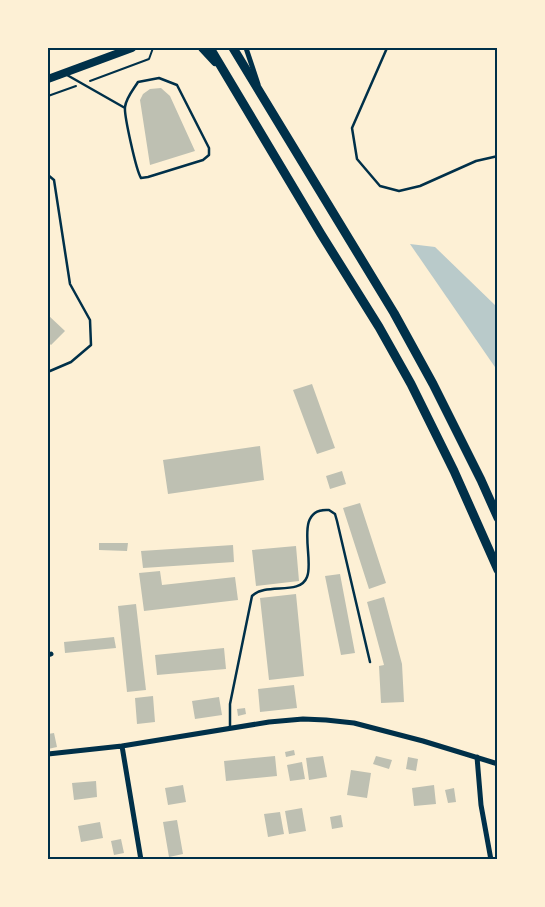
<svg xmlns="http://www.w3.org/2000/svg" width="545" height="907" viewBox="0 0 545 907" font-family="'IBM Plex Serif',serif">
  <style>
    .green { fill: #b9caca }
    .building { fill: #bec0b2 }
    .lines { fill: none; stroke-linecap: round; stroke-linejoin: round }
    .path { stroke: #003049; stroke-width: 2 }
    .service { stroke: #003049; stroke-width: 2.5 }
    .minor { stroke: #003049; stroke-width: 5 }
    .secondary { stroke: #003049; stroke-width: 8 }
    .trunk { stroke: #003049; stroke-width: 9 }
    .neatline { fill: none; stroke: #003049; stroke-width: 2 }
  </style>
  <rect width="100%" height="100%" fill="#fdf0d5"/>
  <!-- green -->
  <path class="green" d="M410 244 435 247 497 307V370Z"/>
  <!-- building -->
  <path class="building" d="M161 88 170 96 195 151 150 165 140 100 143 94 150 89Z
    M48 315 65 331 51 345 48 342Z
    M312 384 335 448 317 454 293 390Z
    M260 446 264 480 168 494 163 460Z
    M342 471 346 484 330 489 326 476Z
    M360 503 386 583 369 589 343 508Z
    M99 543H128L127 551 99 550Z
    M233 545 234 562 143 568 141 551Z
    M296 546 299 581 256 586 252 550Z
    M160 571 162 585 235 577 238 600 144 611 139 573Z
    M340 574 355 653 341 655 325 576Z
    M296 594 304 676 269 680 260 598Z
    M384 597 402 664 404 702 381 703 379 666 384 665 367 602Z
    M136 604 146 690 127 692 118 606Z
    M114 637 116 648 65 653 64 642Z
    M224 648 226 669 157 675 155 655Z
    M294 685 297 708 260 712 258 689Z
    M153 696 155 722 137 724 135 698Z
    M219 697 222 715 195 719 192 701Z
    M245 708 246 714 238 716 237 709Z
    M54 733 57 747 48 749V734Z
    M294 750 295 755 286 757 285 752Z
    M275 756 277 776 226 781 224 761Z
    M323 756 327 777 309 780 306 758Z
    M376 756 392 760 389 769 373 764Z
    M408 757 418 759 416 771 406 769Z
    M302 762 305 779 290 781 287 765Z
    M351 770 371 773 367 798 347 795Z
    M96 781 97 797 74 800 72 783Z
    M183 785 186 802 168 805 165 788Z
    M434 785 436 804 414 806 412 788Z
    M454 788 456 802 448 803 445 790Z
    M302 808 306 831 289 834 285 811Z
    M280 812 284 834 268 837 264 814Z
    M341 815 343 827 332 829 330 817Z
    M177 820 183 854 169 857 163 822Z
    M100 822 103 838 81 842 78 826Z
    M121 839 124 853 114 855 111 841Z"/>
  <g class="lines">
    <!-- path -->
    <path class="path" d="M90 81 149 59 153 48
      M48 96 76 86"/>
    <!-- service -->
    <path class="service" d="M387 48 352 128 357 159 380 186 399 191 420 186 476 161 498 156
      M67 75 125 108
      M159 78 177 85 209 148V155L203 160 148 177 141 178C136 170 124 115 125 107 126 98 133 90 138 82Z
      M48 175 54 180 70 284 90 320 91 345 71 362 50 371H48
      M230 728V704L252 596C266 582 300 596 307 577 315 560 292 507 329 510L335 514 337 521 370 662"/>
    <!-- minor -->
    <path class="minor" d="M246 48 258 84
      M48 655 51 654
      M122 746 141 860
      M48 754 122 746 269 722 303 719 326 720 354 723 423 741 498 764
      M477 757 481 805 491 860
      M272 860H278"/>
    <!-- secondary -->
    <path class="secondary" d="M202 48 215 62
      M48 79 132 48"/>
    <!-- trunk -->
    <path class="trunk" d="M210 48 321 234 379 327 411 384 454 471 498 570
      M233 48 394 313 433 384 481 480 498 518"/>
  </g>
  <!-- border -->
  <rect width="545" height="907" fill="none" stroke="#fdf0d5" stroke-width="98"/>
  <rect x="49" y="49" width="447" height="809" class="neatline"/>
</svg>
